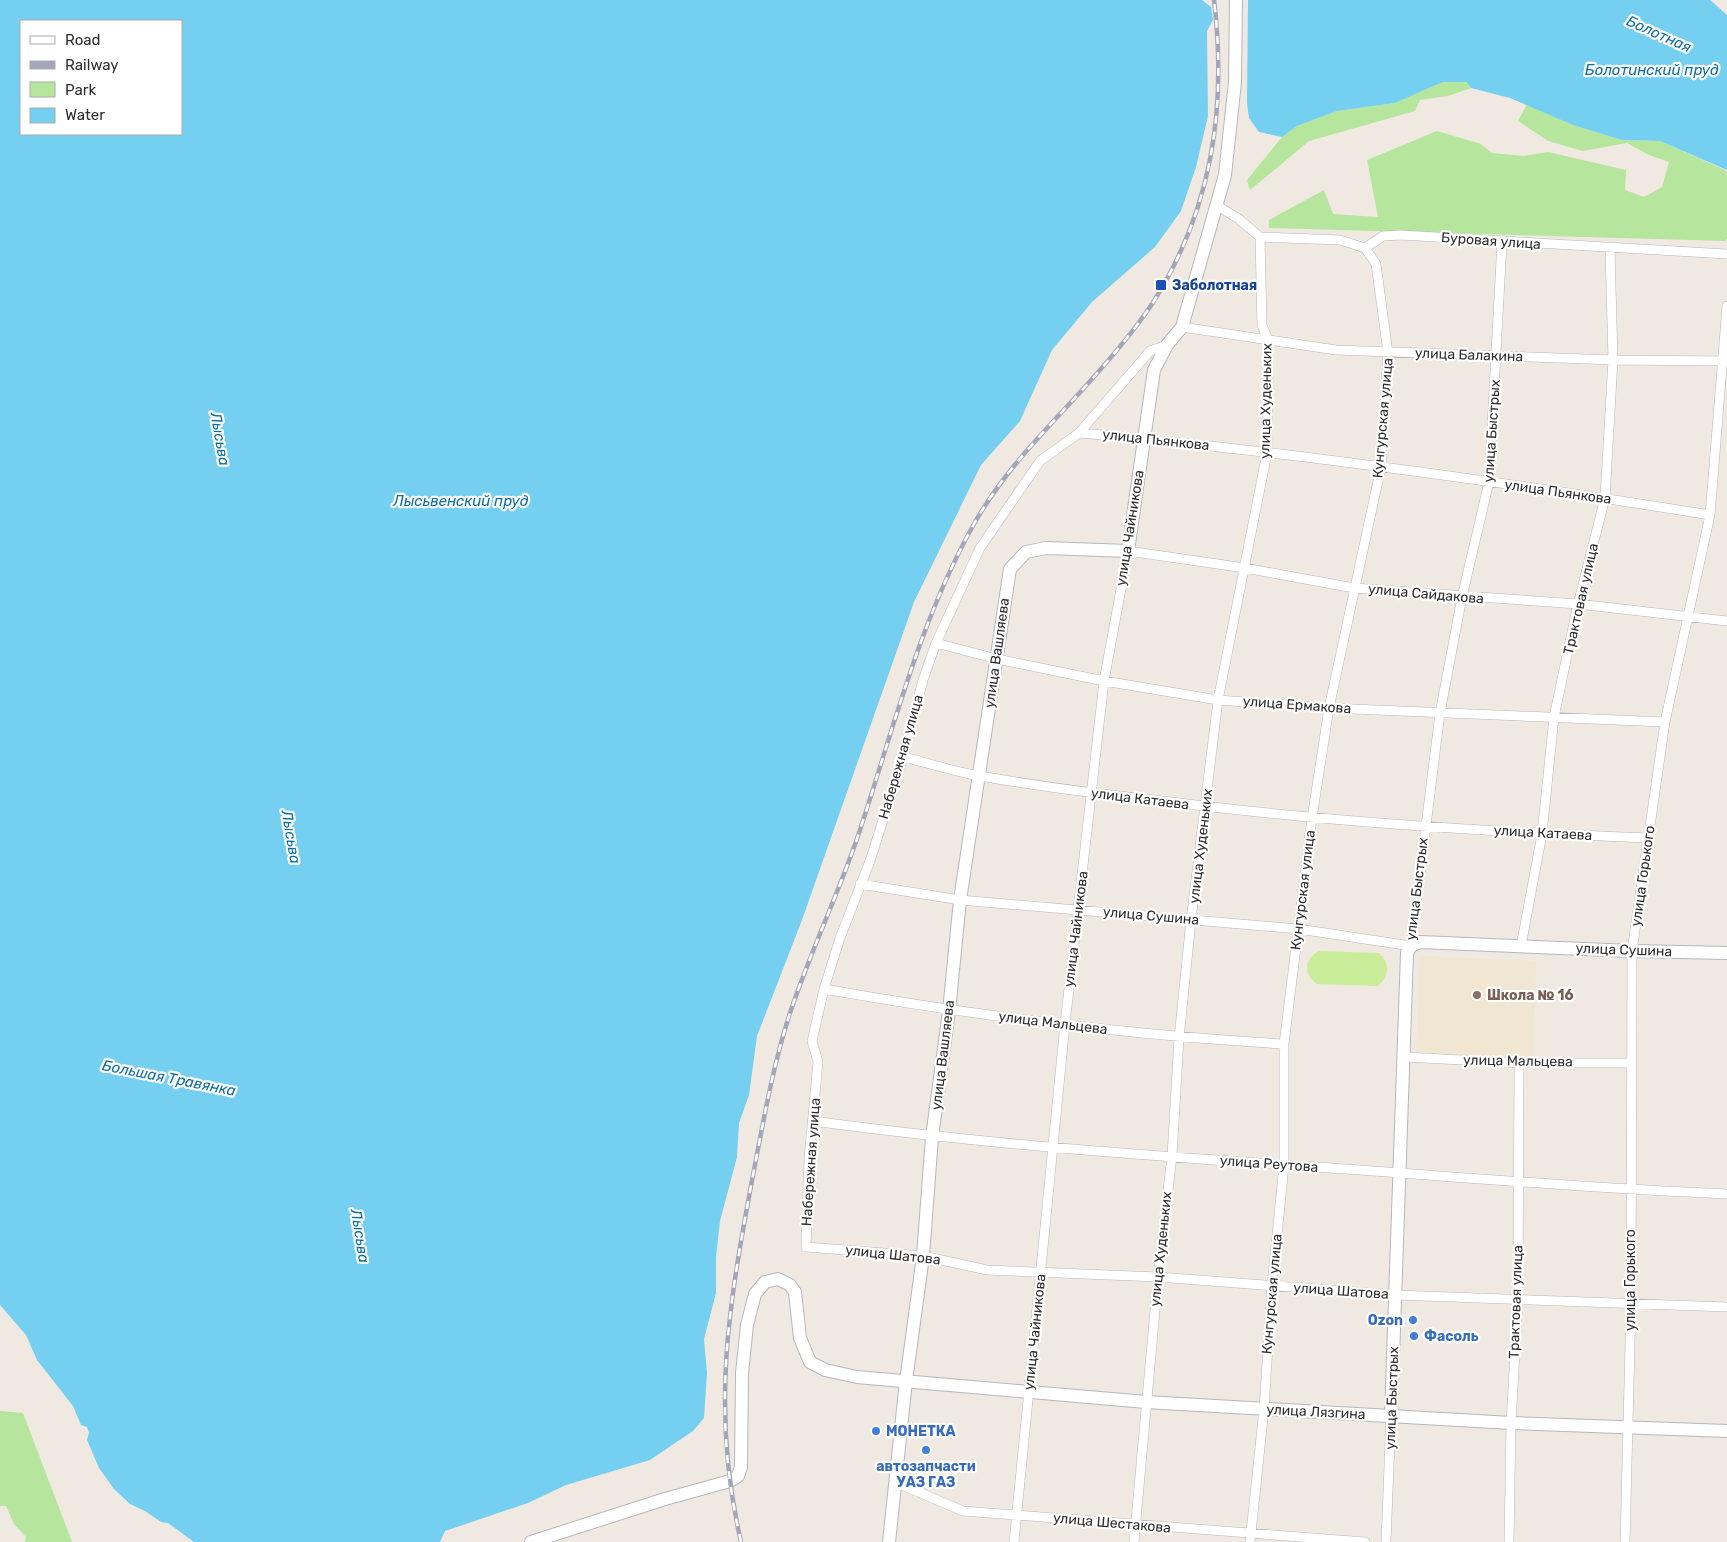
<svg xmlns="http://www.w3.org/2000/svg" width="1727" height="1542" viewBox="0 0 1727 1542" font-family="Rubik,sans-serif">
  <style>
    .education { fill: #f0e6d1 }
    .green { fill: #b6e59e }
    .pitch { fill: #c9ec9a }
    .water { fill: #75cff0; fill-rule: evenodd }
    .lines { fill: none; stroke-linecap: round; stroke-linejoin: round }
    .street-casing { stroke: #b4b7c1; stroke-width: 10 }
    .secondary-casing { stroke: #b4b7c1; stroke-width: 14 }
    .street { stroke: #fff; stroke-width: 9 }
    .secondary { stroke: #fff; stroke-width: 12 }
    .rail-casing { stroke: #a3a6b8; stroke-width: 4.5 }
    .rail { stroke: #fff; stroke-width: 2.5; stroke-dasharray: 8; stroke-linecap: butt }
    .transit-dot { fill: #1a4fb4; stroke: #fff; stroke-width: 2 }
    .education-dot { fill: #8d6e63; stroke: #fff; stroke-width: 2 }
    .shop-dot { fill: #3f7fe0; stroke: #fff; stroke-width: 2 }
    .labels { text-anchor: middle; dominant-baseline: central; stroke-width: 4.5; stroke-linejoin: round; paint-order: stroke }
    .street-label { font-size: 14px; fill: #2e2e2e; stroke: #fff }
    .transit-label { font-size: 14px; font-weight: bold; fill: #164399; stroke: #fff; text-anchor: start }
    .education-label { font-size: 14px; font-weight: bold; fill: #785e54; stroke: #fff; text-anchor: start }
    .shop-label { font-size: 14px; font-weight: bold; fill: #366cbe; stroke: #fff; text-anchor: start }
    .water-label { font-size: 15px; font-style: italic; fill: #0d6fa3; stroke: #fff }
  </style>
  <rect width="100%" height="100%" fill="#efe9e1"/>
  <!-- education -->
  <path class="education" d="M1420 956 1536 961 1533 1058 1416 1056Z"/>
  <!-- green -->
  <path class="green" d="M1443 82H1468L1471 88 1448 96 1420 100 1415 111 1309 141 1250 190 1247 180 1282 137 1297 126 1337 111 1395 103Z
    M1527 104 1573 125 1622 140 1660 141 1725 170 1727 174V238L1725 241 1269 228V220L1324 190 1333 214 1378 217 1367 160 1437 131 1481 144 1492 153 1524 156 1548 152 1626 170 1625 190 1644 197 1662 187 1669 162 1649 155 1627 143 1583 151 1548 141 1518 121Z
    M0 1411 23 1413 72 1542H25L26 1537 14 1524 6 1506H0Z"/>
  <!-- pitch -->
  <path class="pitch" d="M1319 951 1379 953C1390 963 1390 976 1378 986L1317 984C1303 974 1304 959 1319 951Z"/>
  <!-- water -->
  <path class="water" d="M0 0H1202L1211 7 1213 20 1207 31 1208 116 1196 167 1181 211 1155 247 1092 302 1052 350 1020 421 981 465 914 602 802 920 757 1036 749 1095 739 1123 737 1157 720 1221 716 1257V1293L704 1339 707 1373 704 1418 693 1431 650 1460 566 1485 528 1503 445 1531 440 1542H194L168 1523 161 1522 145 1511 130 1504 114 1489 99 1468 87 1440 89 1433 87 1427 81 1425 73 1406 37 1360 26 1335 0 1305ZM181 21V134H21V21Z
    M1248 0H1710L1727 15V170L1660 141 1622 140 1573 125 1510 98 1471 88 1467 82H1443L1395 103 1337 111 1297 126 1282 137 1259 132 1249 118 1247 103Z"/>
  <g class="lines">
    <!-- street casing -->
    <g class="street-casing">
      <path id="street" d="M1260 237 1340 240 1365 248 1383 236 1401 235 1727 254
        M1182 327 1336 350 1613 360 1727 361
        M1167 345 1150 351 1079 433 1040 461 980 548 936 643 923 680 903 757 870 861 840 938 824 989 812 1041 818 1062 809 1158 806 1247 923 1256 987 1270 1158 1277 1396 1295 1727 1307
        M1079 433C1154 439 1229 448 1305 457 1440 474 1575 493 1710 515
        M936 643 997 659 1104 681 1218 700 1329 708 1665 722
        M903 757C929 763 954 772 980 776 1043 787 1107 795 1171 802 1329 822 1489 832 1649 838
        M860 884 960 900 1299 929 1411 946 1440 713 1462 597 1489 482 1502 242
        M1521 946 1542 834 1554 717 1578 604 1605 498 1613 360 1610 249
        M824 989C976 1016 1130 1035 1284 1044
        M1405 1057 1519 1063H1631
        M813 1121C989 1145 1167 1157 1345 1169 1472 1178 1599 1189 1727 1194
        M895 1482 963 1511 1365 1542
        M1014 1542 1065 1024 1104 681 1128 551 1245 568 1354 588 1578 604 1727 621
        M1134 1542 1158 1277 1172 1156 1179 1038 1191 920 1218 700 1267 453 1268 340 1262 325 1260 237 1239 219 1216 205
        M1250 1542 1264 1409 1272 1285 1284 1165V1044L1312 818 1329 708 1381 467 1388 353 1376 264 1365 248
        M1386 1542 1391 1416
        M1509 1542 1511 1423 1518 1300 1519 1063
        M1625 1542 1631 1304 1632 951 1665 722 1710 515 1727 306"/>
    </g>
    <!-- secondary casing -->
    <g class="secondary-casing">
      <path id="secondary" d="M1391 1416 1407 953 1411 946 1420 942 1632 951 1727 953
        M531 1542 665 1499 730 1481 738 1476 741 1467 742 1373 747 1325 755 1294 765 1282 778 1279 790 1285 795 1292 800 1338 810 1362 825 1370 857 1377 1146 1402 1511 1423 1727 1431
        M889 1542 906 1381 923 1256 932 1137 949 1011 960 900 1010 569 1026 552 1046 548 1128 551 1154 370 1167 345 1182 327 1225 175 1235 82 1236 0"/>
    </g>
    <!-- street -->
    <use href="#street" class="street"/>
    <!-- secondary -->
    <use href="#secondary" class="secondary"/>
    <!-- rail casing -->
    <g class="rail-casing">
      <path id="rail" d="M741 1542C710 1407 729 1303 754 1170 764 1118 773 1066 789 1016 809 955 837 897 858 836 893 731 919 622 974 524 1003 472 1044 432 1084 388 1108 361 1132 334 1152 304 1212 210 1227 109 1214 0"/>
    </g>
    <!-- rail -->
    <use href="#rail" class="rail"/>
  </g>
  <!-- markers -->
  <rect class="transit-dot" x="1155" y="279" width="12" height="12" rx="2.5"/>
  <circle class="education-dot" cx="1477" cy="995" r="5"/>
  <g class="shop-dot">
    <circle cx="1413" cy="1320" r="5"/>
    <circle cx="1414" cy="1336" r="5"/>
    <circle cx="876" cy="1431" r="5"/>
    <circle cx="926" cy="1450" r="5"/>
  </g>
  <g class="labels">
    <!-- street labels -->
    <g class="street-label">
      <text transform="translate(1491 241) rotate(4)">Буровая улица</text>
      <text transform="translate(1469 355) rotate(2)">улица Балакина</text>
      <text transform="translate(1266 401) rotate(-89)">улица Худеньких</text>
      <text transform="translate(1383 418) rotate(-85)">Кунгурская улица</text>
      <text transform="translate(1492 431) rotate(-86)">улица Быстрых</text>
      <text transform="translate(1156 440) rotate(6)">улица Пьянкова</text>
      <text transform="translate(1558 492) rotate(8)">улица Пьянкова</text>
      <text transform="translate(1130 528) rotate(-81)">улица Чайникова</text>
      <text transform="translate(1426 594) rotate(5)">улица Сайдакова</text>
      <text transform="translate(1581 599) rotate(-77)">Трактовая улица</text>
      <text transform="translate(997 653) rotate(-82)">улица Вашляева</text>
      <text transform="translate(1297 705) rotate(4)">улица Ермакова</text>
      <text transform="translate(901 757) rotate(-74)">Набережная улица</text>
      <text transform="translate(1140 799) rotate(7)">улица Катаева</text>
      <text transform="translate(1543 833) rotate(3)">улица Катаева</text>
      <text transform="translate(1201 846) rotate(-83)">улица Худеньких</text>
      <text transform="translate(1643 876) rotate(-82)">улица Горького</text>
      <text transform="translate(1417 889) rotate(-83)">улица Быстрых</text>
      <text transform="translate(1303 890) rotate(-83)">Кунгурская улица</text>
      <text transform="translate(1151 916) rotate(5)">улица Сушина</text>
      <text transform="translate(1076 929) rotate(-83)">улица Чайникова</text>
      <text transform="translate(1624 950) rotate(2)">улица Сушина</text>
      <text transform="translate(1053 1023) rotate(7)">улица Мальцева</text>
      <text transform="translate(943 1055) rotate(-83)">улица Вашляева</text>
      <text transform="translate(1518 1061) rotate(1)">улица Мальцева</text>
      <text transform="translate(811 1162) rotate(-86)">Набережная улица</text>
      <text transform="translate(1269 1164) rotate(4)">улица Реутова</text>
      <text transform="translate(1161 1249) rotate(-84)">улица Худеньких</text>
      <text transform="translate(893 1255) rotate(6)">улица Шатова</text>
      <text transform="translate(1630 1280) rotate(-90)">улица Горького</text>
      <text transform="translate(1341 1291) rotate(4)">улица Шатова</text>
      <text transform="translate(1272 1294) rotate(-85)">Кунгурская улица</text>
      <text transform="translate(1516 1302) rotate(-88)">Трактовая улица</text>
      <text transform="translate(1035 1332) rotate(-84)">улица Чайникова</text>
      <text transform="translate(1392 1398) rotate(-88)">улица Быстрых</text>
      <text transform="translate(1316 1412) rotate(3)">улица Лязгина</text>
      <text transform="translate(1112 1523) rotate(5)">улица Шестакова</text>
    </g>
    <!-- transit labels -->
    <g class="transit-label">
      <text x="1172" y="285">Заболотная</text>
    </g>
    <!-- education labels -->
    <g class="education-label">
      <text x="1487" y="995">Школа № 16</text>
    </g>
    <!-- shop labels -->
    <g class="shop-label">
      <text x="1403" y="1320" text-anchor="end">Ozon</text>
      <text x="1424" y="1336">Фасоль</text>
      <text x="886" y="1431">МОНЕТКА</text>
      <text x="926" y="1466" text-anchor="middle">автозапчасти<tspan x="926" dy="16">УАЗ ГАЗ</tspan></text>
    </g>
    <!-- water labels -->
    <g class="water-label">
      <text transform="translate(1659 34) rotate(24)">Болотная</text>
      <text x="1652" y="70">Болотинский пруд</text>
      <text transform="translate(220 439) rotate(80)">Лысьва</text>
      <text x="461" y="501">Лысьвенский пруд</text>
      <text transform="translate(291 837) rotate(80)">Лысьва</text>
      <text transform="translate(169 1078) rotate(11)">Большая Травянка</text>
      <text transform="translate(360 1236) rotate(81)">Лысьва</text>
    </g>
  </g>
  <!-- legend -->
  <rect x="20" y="20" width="162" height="115" fill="#ffffff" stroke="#ababab"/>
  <rect x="30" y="36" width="25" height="8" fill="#ffffff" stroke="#ababab"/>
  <text x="65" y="45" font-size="15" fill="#2e2e2e">Road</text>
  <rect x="30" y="61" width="25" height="8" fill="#a3a6b8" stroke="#ababab"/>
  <text x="65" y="70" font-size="15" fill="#2e2e2e">Railway</text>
  <rect x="30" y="82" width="25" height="15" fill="#b6e59e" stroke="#ababab"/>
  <text x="65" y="95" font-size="15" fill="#2e2e2e">Park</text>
  <rect x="30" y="108" width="25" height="15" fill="#75cff0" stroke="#ababab"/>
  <text x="65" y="120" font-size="15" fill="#2e2e2e">Water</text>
</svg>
